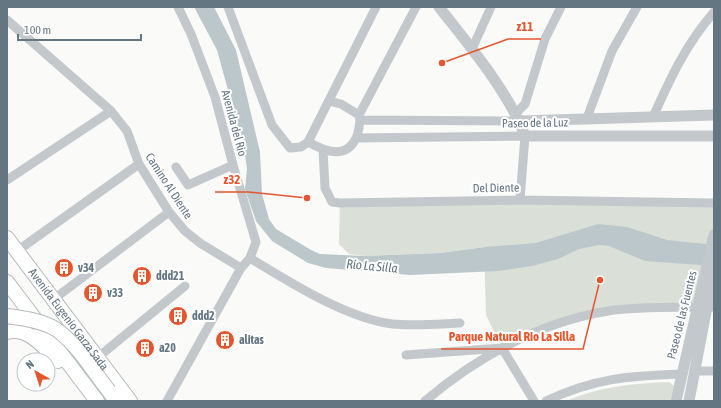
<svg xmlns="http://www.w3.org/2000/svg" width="721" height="408" viewBox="0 0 721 408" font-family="'Asap Condensed',sans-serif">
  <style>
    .green { fill: #dadfd7 }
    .water { fill: #bbc7cb }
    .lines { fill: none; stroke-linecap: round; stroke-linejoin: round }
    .trunk-casing { stroke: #b4b9bd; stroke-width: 16 }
    .minor { stroke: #c3c8cc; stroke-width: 9 }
    .tertiary { stroke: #c3c8cc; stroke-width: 11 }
    .trunk { stroke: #fff; stroke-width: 14 }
    .trunk-bridge-casing { stroke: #b4b9bd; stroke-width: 16; stroke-linecap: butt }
    .trunk-bridge { stroke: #fff; stroke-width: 14 }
    .labels { text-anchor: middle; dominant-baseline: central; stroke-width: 4; stroke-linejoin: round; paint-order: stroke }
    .street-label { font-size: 12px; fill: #657683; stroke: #fff }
    .poi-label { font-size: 12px; font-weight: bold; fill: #657683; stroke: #fff; text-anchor: start }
    .water-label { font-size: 13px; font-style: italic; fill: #60757c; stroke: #fff }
    .leader { fill: none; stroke: #e4572e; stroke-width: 1.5 }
    .callout-dot { fill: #e4572e; stroke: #fff; stroke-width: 1.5 }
    .callout-label { font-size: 13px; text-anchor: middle; font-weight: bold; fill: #e4572e; stroke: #fff; stroke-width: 4; stroke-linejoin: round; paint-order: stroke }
  </style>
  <rect width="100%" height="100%" fill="#fafaf8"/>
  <!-- green -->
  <path class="green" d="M340 203 714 205V304H677L570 320 502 348 486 315 484 247 440 253 365 256 349 254 339 244Z
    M669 382 674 386 670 401H566C598 387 634 383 669 382Z"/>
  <!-- water -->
  <path class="water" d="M194 7H214L236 50 260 152 262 194 269 219 276 229 311 250 320 254 365 256 440 253 485 247 536 243 598 224 627 227 667 240 714 245V266L645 261 609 246 599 245 579 249 558 259 532 266 498 271 410 275 326 268 308 263 272 241 256 221 245 189 247 169 244 148 217 50Z"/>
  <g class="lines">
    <!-- trunk casing -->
    <g class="trunk-casing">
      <g id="trunk">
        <path id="s1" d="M7 238 130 401"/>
        <path d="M7 282 97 401"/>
        <path d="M7 332C29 326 44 348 58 361"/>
        <path d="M109 391 116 401"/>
      </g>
    </g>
    <!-- minor -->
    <path class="minor" d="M228 7 272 125 290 148 301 147 308 142C326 152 347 160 357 136 359 129 361 121 359 115L416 7
      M7 20 111 111 127 131 139 164 169 212 185 231 200 243 241 268
      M472 49 491 7
      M329 101 341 104 359 115
      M516 113 525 104 545 39 561 7
      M653 117C670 79 686 44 714 12
      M587 118 612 51 637 7
      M361 120 520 121
      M356 138 525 136 520 200
      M308 142 376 7
      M323 150 325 188 332 202 340 203 520 200 714 203
      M176 167 188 185 233 165
      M7 180 111 111
      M17 251 139 164
      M250 258C289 282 348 319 393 324 415 326 438 324 460 323
      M54 299 169 212
      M406 355 502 348 534 401
      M97 358 185 286
      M696 371H714
      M167 401 241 268 250 258 256 242 233 165 215 97 191 34 178 7
      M425 401C477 357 540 322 608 311 643 306 679 308 714 307
      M546 401C595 378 628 376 681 374"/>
    <!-- tertiary -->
    <path class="tertiary" d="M439 7C468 44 509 92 525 136H714
      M520 121 714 115
      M676 401 714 235
      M689 401 714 270"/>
    <!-- trunk -->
    <use href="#trunk" class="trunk"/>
    <!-- trunk-bridge casing -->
    <g class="trunk-bridge-casing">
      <path id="trunk-bridge" d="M7 316C23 318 44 321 57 330 78 345 93 371 109 391"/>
    </g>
    <!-- trunk-bridge -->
    <use href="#trunk-bridge" class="trunk-bridge"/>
  </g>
  <!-- icons -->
  <defs>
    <g id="building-disc" transform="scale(1)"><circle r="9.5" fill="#e4572e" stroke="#fff"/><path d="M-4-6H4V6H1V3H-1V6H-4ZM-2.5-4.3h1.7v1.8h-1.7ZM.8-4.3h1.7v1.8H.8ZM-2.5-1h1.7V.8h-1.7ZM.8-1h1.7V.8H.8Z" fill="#fff"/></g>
  </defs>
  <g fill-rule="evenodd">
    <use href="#building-disc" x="64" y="268"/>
    <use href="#building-disc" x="142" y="276"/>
    <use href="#building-disc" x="93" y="293"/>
    <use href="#building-disc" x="178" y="316"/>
    <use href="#building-disc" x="225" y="340"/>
    <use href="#building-disc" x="145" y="348"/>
  </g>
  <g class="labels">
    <!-- street labels -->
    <g class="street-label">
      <text transform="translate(234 123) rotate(75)">Avenida del Rio</text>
      <text transform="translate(535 123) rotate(-1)">Paseo de la Luz</text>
      <text transform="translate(169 186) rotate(57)">Camino Al Diente</text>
      <text transform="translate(496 188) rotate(-1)">Del Diente</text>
      <text transform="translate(682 315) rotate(-76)">Paseo de las Fuentes</text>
      <text stroke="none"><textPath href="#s1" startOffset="102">Avenida Eugenio Garza Sada</textPath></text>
    </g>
    <!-- poi labels -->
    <g class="poi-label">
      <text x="78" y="268">v34</text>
      <text x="156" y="276">ddd21</text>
      <text x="107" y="293">v33</text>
      <text x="192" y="316">ddd2</text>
      <text x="239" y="340">alitas</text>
      <text x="159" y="348">a20</text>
    </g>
    <!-- water labels -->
    <g class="water-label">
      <text transform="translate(372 266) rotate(5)">Río La Silla</text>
    </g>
  </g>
  <!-- callouts -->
  <path class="leader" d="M442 63L508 39H541M307 198L248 192H215M600 280L583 349H441"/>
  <g class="callout-dot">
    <circle cx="442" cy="63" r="4"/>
    <circle cx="307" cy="198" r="4"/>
    <circle cx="600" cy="280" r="4"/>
  </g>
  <g class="callout-label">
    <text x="525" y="31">z11</text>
    <text x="232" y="184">z32</text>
    <text x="512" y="341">Parque Natural Rio La Silla</text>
  </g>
  <!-- border -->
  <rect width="721" height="408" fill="none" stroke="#657683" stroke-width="16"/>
  <!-- north arrow -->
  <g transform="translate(36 372) rotate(321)"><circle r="19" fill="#ffffff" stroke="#c1c8cd"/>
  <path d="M0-3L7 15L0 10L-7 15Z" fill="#e4572e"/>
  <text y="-6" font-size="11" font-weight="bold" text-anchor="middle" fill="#657683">N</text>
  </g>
  <!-- scale -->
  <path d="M18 34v6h123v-6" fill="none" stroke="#657683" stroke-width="2"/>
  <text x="24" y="34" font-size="12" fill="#657683" stroke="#ffffff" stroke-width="3" paint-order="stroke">100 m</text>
</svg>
